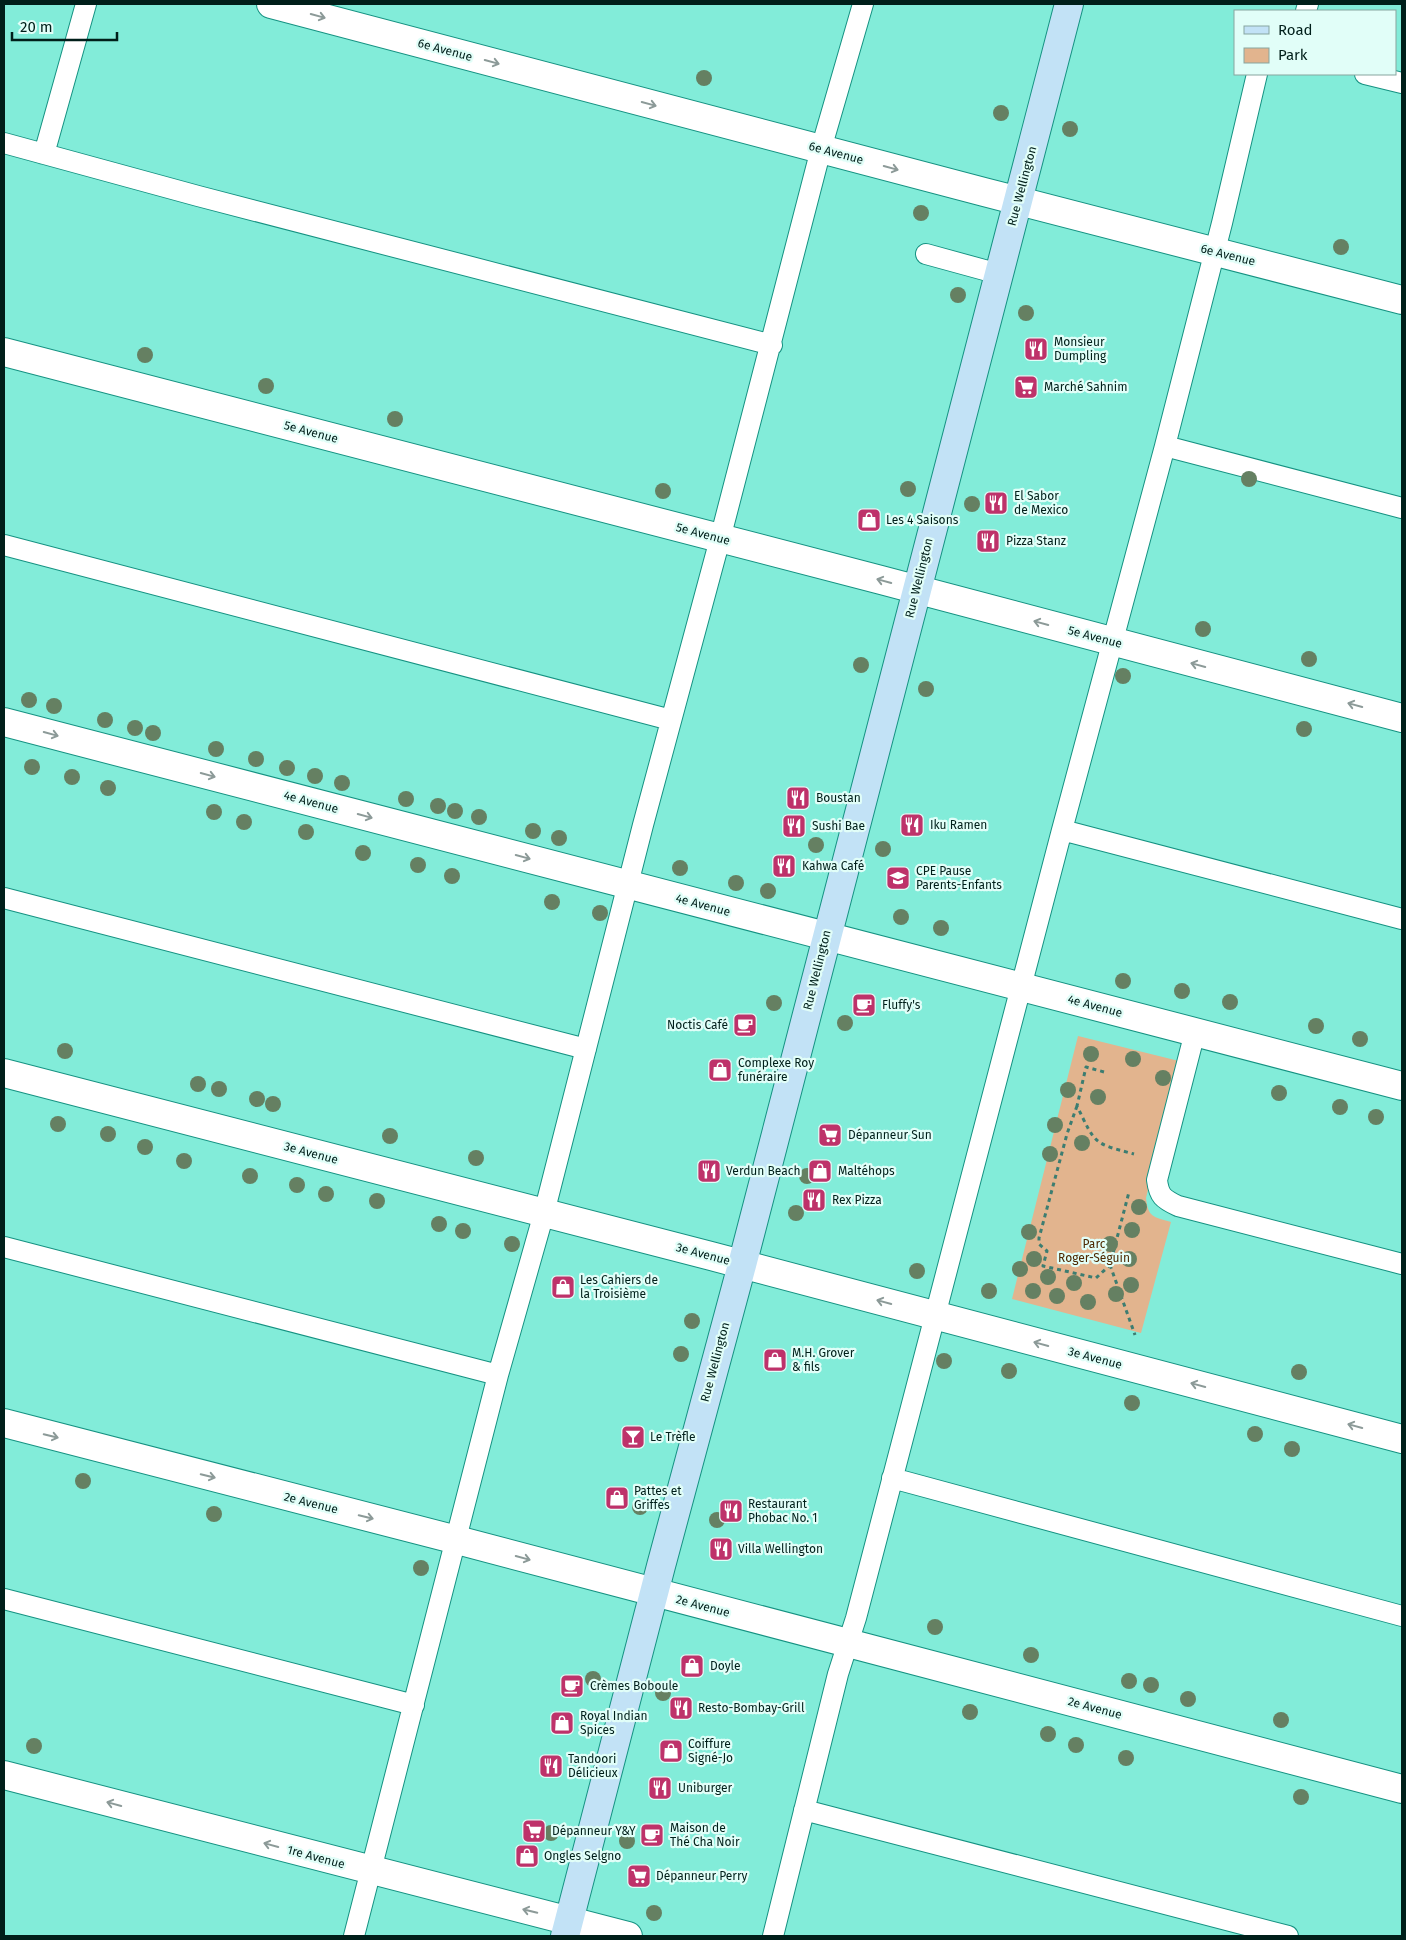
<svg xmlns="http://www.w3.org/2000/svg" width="1406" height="1940" viewBox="0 0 1406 1940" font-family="'Fira Sans',sans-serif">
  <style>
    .green { fill: #e2b48e }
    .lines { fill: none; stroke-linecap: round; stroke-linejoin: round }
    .lane-casing { stroke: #159282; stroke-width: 22 }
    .street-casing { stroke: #159282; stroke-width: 30 }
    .secondary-casing { stroke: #159282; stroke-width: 30 }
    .path { stroke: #3c7d71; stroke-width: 3; stroke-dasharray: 4 4; stroke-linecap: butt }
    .lane { stroke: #fff; stroke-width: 20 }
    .street { stroke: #fff; stroke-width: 28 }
    .secondary { stroke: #c2e2f6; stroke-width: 28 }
    .tree { fill: #658062 }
    .oneway { stroke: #8c9a98 }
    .labels { text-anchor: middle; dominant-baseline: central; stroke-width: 4.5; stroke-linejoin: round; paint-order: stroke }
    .street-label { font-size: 12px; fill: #001f1a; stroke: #e1fef8 }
    .poi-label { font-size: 12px; fill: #001f1a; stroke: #e1fef8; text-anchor: start }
    .park-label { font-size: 12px; fill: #4d2800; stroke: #e1fef8 }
  </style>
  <rect width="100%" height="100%" fill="#82ecd9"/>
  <!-- green -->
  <path class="green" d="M1078 1036 1179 1061 1146 1198C1148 1217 1153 1217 1171 1222L1141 1333 1012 1299Z"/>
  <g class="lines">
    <!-- lane casing -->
    <g class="lane-casing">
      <path id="lane" d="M1306 11 1308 4
        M1257 74 1222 223 1165 446 1402 508
        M1365 74 1402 83
        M4 143 198 196 772 345
        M44 154 86 4
        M926 254 999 274
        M1165 446 1062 830 1402 919
        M4 545 671 720
        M4 898 586 1049
        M1195 1032 1157 1180C1159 1196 1163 1199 1178 1206L1402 1264
        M4 1247 498 1375
        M892 1478 1402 1616
        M4 1599 414 1705
        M804 1810 1288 1936
        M354 1936 498 1375 544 1213 643 825 720 539 821 149 863 4
        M773 1936 838 1674 856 1618 1062 830"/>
    </g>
    <!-- street casing -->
    <g class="street-casing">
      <path id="street" d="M271 4 984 192 1402 300
        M4 352 881 580 1402 718
        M4 722 1402 1086
        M4 1073 711 1256 1402 1439
        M4 1423 457 1540 1402 1789
        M4 1775 628 1936"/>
    </g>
    <!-- secondary casing -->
    <g class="secondary-casing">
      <path id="secondary" d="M565 1936 661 1566 742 1265 1069 4"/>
    </g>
    <!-- path -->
    <path class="path" d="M1104 1072 1086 1067 1077 1106C1096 1145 1093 1143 1134 1154
      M1077 1106 1067 1134 1039 1238V1244L1047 1251 1043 1266 1096 1278 1110 1265 1129 1192
      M1110 1265 1135 1335"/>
    <!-- lane -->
    <use href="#lane" class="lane"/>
    <!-- street -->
    <use href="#street" class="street"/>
    <!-- secondary -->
    <use href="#secondary" class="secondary"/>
  </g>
  <!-- trees -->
  <g class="tree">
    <circle cx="704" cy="78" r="8"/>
    <circle cx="1001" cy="113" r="8"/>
    <circle cx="1070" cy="129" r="8"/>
    <circle cx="921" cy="213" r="8"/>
    <circle cx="1341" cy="247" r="8"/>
    <circle cx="958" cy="295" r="8"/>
    <circle cx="1026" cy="313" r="8"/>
    <circle cx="145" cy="355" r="8"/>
    <circle cx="266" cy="386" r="8"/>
    <circle cx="395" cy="419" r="8"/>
    <circle cx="1249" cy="479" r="8"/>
    <circle cx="908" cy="489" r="8"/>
    <circle cx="663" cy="491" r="8"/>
    <circle cx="972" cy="504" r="8"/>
    <circle cx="1203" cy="629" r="8"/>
    <circle cx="1309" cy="659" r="8"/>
    <circle cx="861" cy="665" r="8"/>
    <circle cx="1123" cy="676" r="8"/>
    <circle cx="926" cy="689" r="8"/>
    <circle cx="29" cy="700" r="8"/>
    <circle cx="54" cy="706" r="8"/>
    <circle cx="105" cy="720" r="8"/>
    <circle cx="135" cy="728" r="8"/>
    <circle cx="1304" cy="729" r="8"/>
    <circle cx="153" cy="733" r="8"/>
    <circle cx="216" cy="749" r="8"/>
    <circle cx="256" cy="759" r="8"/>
    <circle cx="32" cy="767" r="8"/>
    <circle cx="287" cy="768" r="8"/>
    <circle cx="315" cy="776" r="8"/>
    <circle cx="72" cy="777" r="8"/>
    <circle cx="342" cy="783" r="8"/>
    <circle cx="108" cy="788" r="8"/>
    <circle cx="406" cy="799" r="8"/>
    <circle cx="438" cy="806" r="8"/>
    <circle cx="455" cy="811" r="8"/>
    <circle cx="214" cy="812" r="8"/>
    <circle cx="479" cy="817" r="8"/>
    <circle cx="244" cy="822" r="8"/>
    <circle cx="533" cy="831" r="8"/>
    <circle cx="306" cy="832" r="8"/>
    <circle cx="559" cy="838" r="8"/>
    <circle cx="816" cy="845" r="8"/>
    <circle cx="883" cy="849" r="8"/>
    <circle cx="363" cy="853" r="8"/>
    <circle cx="418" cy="865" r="8"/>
    <circle cx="680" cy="868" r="8"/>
    <circle cx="452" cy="876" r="8"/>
    <circle cx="736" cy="883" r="8"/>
    <circle cx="768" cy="891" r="8"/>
    <circle cx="552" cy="902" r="8"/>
    <circle cx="600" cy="913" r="8"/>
    <circle cx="901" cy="917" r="8"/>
    <circle cx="941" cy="928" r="8"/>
    <circle cx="1123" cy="981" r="8"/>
    <circle cx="1182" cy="991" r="8"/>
    <circle cx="1230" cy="1002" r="8"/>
    <circle cx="774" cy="1003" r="8"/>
    <circle cx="845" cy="1023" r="8"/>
    <circle cx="1316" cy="1026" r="8"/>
    <circle cx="1360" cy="1039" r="8"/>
    <circle cx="65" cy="1051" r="8"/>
    <circle cx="1091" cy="1054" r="8"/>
    <circle cx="1133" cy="1059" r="8"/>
    <circle cx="1163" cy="1078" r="8"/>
    <circle cx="198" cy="1084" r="8"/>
    <circle cx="219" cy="1089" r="8"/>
    <circle cx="1068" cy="1090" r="8"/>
    <circle cx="1279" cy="1093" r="8"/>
    <circle cx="1098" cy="1097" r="8"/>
    <circle cx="257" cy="1099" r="8"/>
    <circle cx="273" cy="1104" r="8"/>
    <circle cx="1340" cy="1107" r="8"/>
    <circle cx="1376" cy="1117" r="8"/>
    <circle cx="58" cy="1124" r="8"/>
    <circle cx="1055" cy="1125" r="8"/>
    <circle cx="108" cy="1134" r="8"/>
    <circle cx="390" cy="1136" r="8"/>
    <circle cx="1082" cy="1143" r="8"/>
    <circle cx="145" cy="1147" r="8"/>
    <circle cx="1050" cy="1154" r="8"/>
    <circle cx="476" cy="1158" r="8"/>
    <circle cx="184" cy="1161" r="8"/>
    <circle cx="250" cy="1176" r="8"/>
    <circle cx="807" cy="1176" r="8"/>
    <circle cx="297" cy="1185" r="8"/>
    <circle cx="326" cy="1194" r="8"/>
    <circle cx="377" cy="1201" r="8"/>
    <circle cx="1139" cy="1207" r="8"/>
    <circle cx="796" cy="1213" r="8"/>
    <circle cx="439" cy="1224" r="8"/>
    <circle cx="1132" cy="1230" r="8"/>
    <circle cx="463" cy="1231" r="8"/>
    <circle cx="1029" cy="1232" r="8"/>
    <circle cx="512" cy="1244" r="8"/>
    <circle cx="1110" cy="1244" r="8"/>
    <circle cx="1034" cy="1259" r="8"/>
    <circle cx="1129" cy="1259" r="8"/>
    <circle cx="1020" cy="1269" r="8"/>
    <circle cx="917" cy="1271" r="8"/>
    <circle cx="1048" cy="1277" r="8"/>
    <circle cx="1074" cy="1283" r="8"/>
    <circle cx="1131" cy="1285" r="8"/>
    <circle cx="989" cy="1291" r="8"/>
    <circle cx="1033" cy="1291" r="8"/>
    <circle cx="1116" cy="1294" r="8"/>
    <circle cx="1057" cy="1296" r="8"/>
    <circle cx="1088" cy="1302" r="8"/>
    <circle cx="692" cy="1321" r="8"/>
    <circle cx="681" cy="1354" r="8"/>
    <circle cx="944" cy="1361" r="8"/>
    <circle cx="1009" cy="1371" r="8"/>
    <circle cx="1299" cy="1372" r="8"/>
    <circle cx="1132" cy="1403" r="8"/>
    <circle cx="1255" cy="1434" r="8"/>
    <circle cx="1292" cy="1449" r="8"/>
    <circle cx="83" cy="1481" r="8"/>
    <circle cx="640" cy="1507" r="8"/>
    <circle cx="214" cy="1514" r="8"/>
    <circle cx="717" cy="1520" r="8"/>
    <circle cx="421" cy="1568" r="8"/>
    <circle cx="935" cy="1627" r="8"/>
    <circle cx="1031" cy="1655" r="8"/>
    <circle cx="593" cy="1679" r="8"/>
    <circle cx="1129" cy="1681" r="8"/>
    <circle cx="1151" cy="1685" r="8"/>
    <circle cx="663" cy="1693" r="8"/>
    <circle cx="1188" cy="1699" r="8"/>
    <circle cx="970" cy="1712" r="8"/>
    <circle cx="1281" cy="1720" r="8"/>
    <circle cx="1048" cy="1734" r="8"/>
    <circle cx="1076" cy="1745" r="8"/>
    <circle cx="34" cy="1746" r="8"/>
    <circle cx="1126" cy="1758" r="8"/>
    <circle cx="1301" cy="1797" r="8"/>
    <circle cx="551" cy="1833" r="8"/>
    <circle cx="627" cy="1841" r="8"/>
    <circle cx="654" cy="1913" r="8"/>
  </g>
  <!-- one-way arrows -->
  <defs><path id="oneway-shaft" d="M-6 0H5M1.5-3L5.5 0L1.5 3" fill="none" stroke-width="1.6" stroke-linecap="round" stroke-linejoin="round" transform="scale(1.25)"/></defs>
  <g class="oneway">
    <use href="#oneway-shaft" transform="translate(318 16) rotate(15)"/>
    <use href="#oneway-shaft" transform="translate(492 62) rotate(15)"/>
    <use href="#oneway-shaft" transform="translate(649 104) rotate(15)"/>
    <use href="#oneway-shaft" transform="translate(891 168) rotate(15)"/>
    <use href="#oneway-shaft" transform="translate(884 581) rotate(-165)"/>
    <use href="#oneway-shaft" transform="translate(1041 623) rotate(-165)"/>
    <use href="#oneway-shaft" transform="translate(1198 665) rotate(-165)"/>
    <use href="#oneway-shaft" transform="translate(1355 705) rotate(-165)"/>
    <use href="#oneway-shaft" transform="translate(51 734) rotate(15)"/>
    <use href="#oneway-shaft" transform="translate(208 775) rotate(15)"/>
    <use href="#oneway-shaft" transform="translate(365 816) rotate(15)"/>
    <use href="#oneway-shaft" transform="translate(523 857) rotate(15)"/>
    <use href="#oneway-shaft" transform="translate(884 1302) rotate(-165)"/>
    <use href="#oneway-shaft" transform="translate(1041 1344) rotate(-165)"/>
    <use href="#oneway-shaft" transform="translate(1198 1385) rotate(-165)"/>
    <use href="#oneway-shaft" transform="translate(1355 1426) rotate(-165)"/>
    <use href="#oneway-shaft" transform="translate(51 1436) rotate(14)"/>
    <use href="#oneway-shaft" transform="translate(208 1476) rotate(14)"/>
    <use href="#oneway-shaft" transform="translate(366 1517) rotate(14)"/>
    <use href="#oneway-shaft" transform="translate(523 1558) rotate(15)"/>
    <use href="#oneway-shaft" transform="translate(114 1804) rotate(-165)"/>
    <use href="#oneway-shaft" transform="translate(271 1845) rotate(-165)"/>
    <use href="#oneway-shaft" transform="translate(530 1911) rotate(-166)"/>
  </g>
  <!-- icons -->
  <defs>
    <g id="restaurant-square" transform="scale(1.25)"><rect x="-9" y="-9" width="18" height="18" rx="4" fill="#be326a" stroke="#e1fef8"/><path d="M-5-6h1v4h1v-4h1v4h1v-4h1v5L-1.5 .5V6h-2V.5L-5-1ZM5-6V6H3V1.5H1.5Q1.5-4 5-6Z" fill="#fff"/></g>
    <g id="supermarket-square" transform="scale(1.25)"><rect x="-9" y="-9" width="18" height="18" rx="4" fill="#be326a" stroke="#e1fef8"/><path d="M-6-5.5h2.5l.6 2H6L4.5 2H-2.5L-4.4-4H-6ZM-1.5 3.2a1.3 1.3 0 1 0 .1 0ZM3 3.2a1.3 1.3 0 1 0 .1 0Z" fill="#fff"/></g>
    <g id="shop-square" transform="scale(1.25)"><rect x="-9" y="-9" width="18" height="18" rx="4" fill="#be326a" stroke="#e1fef8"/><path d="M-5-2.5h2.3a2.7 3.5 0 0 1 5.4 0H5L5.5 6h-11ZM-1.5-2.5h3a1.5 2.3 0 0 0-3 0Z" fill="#fff"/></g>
    <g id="school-square" transform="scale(1.25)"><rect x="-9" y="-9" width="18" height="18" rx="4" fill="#be326a" stroke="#e1fef8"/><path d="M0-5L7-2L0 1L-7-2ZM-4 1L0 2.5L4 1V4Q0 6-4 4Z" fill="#fff"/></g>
    <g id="cafe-square" transform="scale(1.25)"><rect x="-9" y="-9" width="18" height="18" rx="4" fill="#be326a" stroke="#e1fef8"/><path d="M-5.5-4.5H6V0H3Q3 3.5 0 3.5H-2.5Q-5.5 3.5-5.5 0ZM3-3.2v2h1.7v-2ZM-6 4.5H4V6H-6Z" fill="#fff"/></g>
    <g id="bar-square" transform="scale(1.25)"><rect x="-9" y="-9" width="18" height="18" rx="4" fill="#be326a" stroke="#e1fef8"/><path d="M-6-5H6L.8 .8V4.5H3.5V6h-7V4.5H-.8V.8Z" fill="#fff"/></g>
  </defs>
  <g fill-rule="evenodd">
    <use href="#restaurant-square" x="1036" y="349"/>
    <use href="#supermarket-square" x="1026" y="387"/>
    <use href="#restaurant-square" x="996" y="503"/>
    <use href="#shop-square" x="869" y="520"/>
    <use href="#restaurant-square" x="988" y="541"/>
    <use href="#restaurant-square" x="798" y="798"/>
    <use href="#restaurant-square" x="912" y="825"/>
    <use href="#restaurant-square" x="794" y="826"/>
    <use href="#restaurant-square" x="784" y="866"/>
    <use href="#school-square" x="898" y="878"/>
    <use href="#cafe-square" x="864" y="1005"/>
    <use href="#cafe-square" x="745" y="1025"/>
    <use href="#shop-square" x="720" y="1070"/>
    <use href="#supermarket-square" x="830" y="1135"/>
    <use href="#restaurant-square" x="709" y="1171"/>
    <use href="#shop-square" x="820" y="1171"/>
    <use href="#restaurant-square" x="814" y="1200"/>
    <use href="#shop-square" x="563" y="1287"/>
    <use href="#shop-square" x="775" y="1360"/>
    <use href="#bar-square" x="633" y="1437"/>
    <use href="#shop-square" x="617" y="1498"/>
    <use href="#restaurant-square" x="731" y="1511"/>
    <use href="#restaurant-square" x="721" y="1549"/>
    <use href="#shop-square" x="692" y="1666"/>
    <use href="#cafe-square" x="572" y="1686"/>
    <use href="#restaurant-square" x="681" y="1708"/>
    <use href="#shop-square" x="562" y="1723"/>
    <use href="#shop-square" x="671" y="1751"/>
    <use href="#restaurant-square" x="551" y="1766"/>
    <use href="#restaurant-square" x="660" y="1788"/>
    <use href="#supermarket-square" x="534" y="1831"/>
    <use href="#cafe-square" x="652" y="1835"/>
    <use href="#shop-square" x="527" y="1856"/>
    <use href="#supermarket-square" x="639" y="1876"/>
  </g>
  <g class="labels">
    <!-- street labels -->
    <g class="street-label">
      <text transform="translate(445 50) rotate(15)">6e Avenue</text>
      <text transform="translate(836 153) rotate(15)">6e Avenue</text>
      <text transform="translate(1022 186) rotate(-75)">Rue Wellington</text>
      <text transform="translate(1228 255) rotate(14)">6e Avenue</text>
      <text transform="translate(311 432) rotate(15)">5e Avenue</text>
      <text transform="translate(703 534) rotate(15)">5e Avenue</text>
      <text transform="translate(919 578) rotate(-76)">Rue Wellington</text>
      <text transform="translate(1095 637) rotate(15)">5e Avenue</text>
      <text transform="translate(311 802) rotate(15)">4e Avenue</text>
      <text transform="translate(703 905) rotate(15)">4e Avenue</text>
      <text transform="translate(817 970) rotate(-76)">Rue Wellington</text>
      <text transform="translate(1095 1006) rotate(15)">4e Avenue</text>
      <text transform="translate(311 1153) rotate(15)">3e Avenue</text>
      <text transform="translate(703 1254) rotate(15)">3e Avenue</text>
      <text transform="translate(1095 1358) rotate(15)">3e Avenue</text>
      <text transform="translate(715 1362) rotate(-75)">Rue Wellington</text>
      <text transform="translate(311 1503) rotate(14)">2e Avenue</text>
      <text transform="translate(703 1606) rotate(15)">2e Avenue</text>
      <text transform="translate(1095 1708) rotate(15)">2e Avenue</text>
      <text transform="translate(316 1857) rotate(15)">1re Avenue</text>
    </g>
    <!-- poi labels -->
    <g class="poi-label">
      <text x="1054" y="342">Monsieur<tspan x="1054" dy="14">Dumpling</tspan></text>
      <text x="1044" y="387">Marché Sahnim</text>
      <text x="1014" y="496">El Sabor<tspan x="1014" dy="14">de Mexico</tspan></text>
      <text x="886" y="520">Les 4 Saisons</text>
      <text x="1006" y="541">Pizza Stanz</text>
      <text x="816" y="798">Boustan</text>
      <text x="930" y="825">Iku Ramen</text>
      <text x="812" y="826">Sushi Bae</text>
      <text x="802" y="866">Kahwa Café</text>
      <text x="916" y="871">CPE Pause<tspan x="916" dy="14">Parents-Enfants</tspan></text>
      <text x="882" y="1005">Fluffy's</text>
      <text x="728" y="1025" text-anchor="end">Noctis Café</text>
      <text x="738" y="1063">Complexe Roy<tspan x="738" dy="14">funéraire</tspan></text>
      <text x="848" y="1135">Dépanneur Sun</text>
      <text x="726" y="1171">Verdun Beach</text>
      <text x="838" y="1171">Maltéhops</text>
      <text x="832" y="1200">Rex Pizza</text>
      <text x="580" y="1280">Les Cahiers de<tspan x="580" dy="14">la Troisième</tspan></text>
      <text x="792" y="1353">M.H. Grover<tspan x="792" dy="14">&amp; fils</tspan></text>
      <text x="650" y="1437">Le Trèfle</text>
      <text x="634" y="1491">Pattes et<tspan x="634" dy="14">Griffes</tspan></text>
      <text x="748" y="1504">Restaurant<tspan x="748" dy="14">Phobac No. 1</tspan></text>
      <text x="738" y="1549">Villa Wellington</text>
      <text x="710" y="1666">Doyle</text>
      <text x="590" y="1686">Crèmes Boboule</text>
      <text x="698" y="1708">Resto-Bombay-Grill</text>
      <text x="580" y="1716">Royal Indian<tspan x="580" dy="14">Spices</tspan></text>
      <text x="688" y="1744">Coiffure<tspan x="688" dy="14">Signé-Jo</tspan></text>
      <text x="568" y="1759">Tandoori<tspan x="568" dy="14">Délicieux</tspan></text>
      <text x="678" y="1788">Uniburger</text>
      <text x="670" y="1828">Maison de<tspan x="670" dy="14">Thé Cha Noir</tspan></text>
      <text x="552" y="1831">Dépanneur Y&amp;Y</text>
      <text x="544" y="1856">Ongles Selgno</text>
      <text x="656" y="1876">Dépanneur Perry</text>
    </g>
    <!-- park labels -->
    <g class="park-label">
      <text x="1094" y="1244">Parc<tspan x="1094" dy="14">Roger-Séguin</tspan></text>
    </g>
  </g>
  <!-- border -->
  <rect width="1406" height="1940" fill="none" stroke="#001f1a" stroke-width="10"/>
  <!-- legend -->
  <rect x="1234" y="10" width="162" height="65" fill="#e1fef8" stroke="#87a59f"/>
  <rect x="1244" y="26" width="25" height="8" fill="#c2e2f6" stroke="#87a59f"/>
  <text x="1278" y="35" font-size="15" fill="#001f1a">Road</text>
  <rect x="1244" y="48" width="25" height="15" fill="#e2b48e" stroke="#87a59f"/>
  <text x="1278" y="60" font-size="15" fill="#001f1a">Park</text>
  <!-- scale -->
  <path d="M12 32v8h105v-8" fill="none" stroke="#001f1a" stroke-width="2.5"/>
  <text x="20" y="32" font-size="15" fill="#001f1a" stroke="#e1fef8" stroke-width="4" paint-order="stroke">20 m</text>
</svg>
